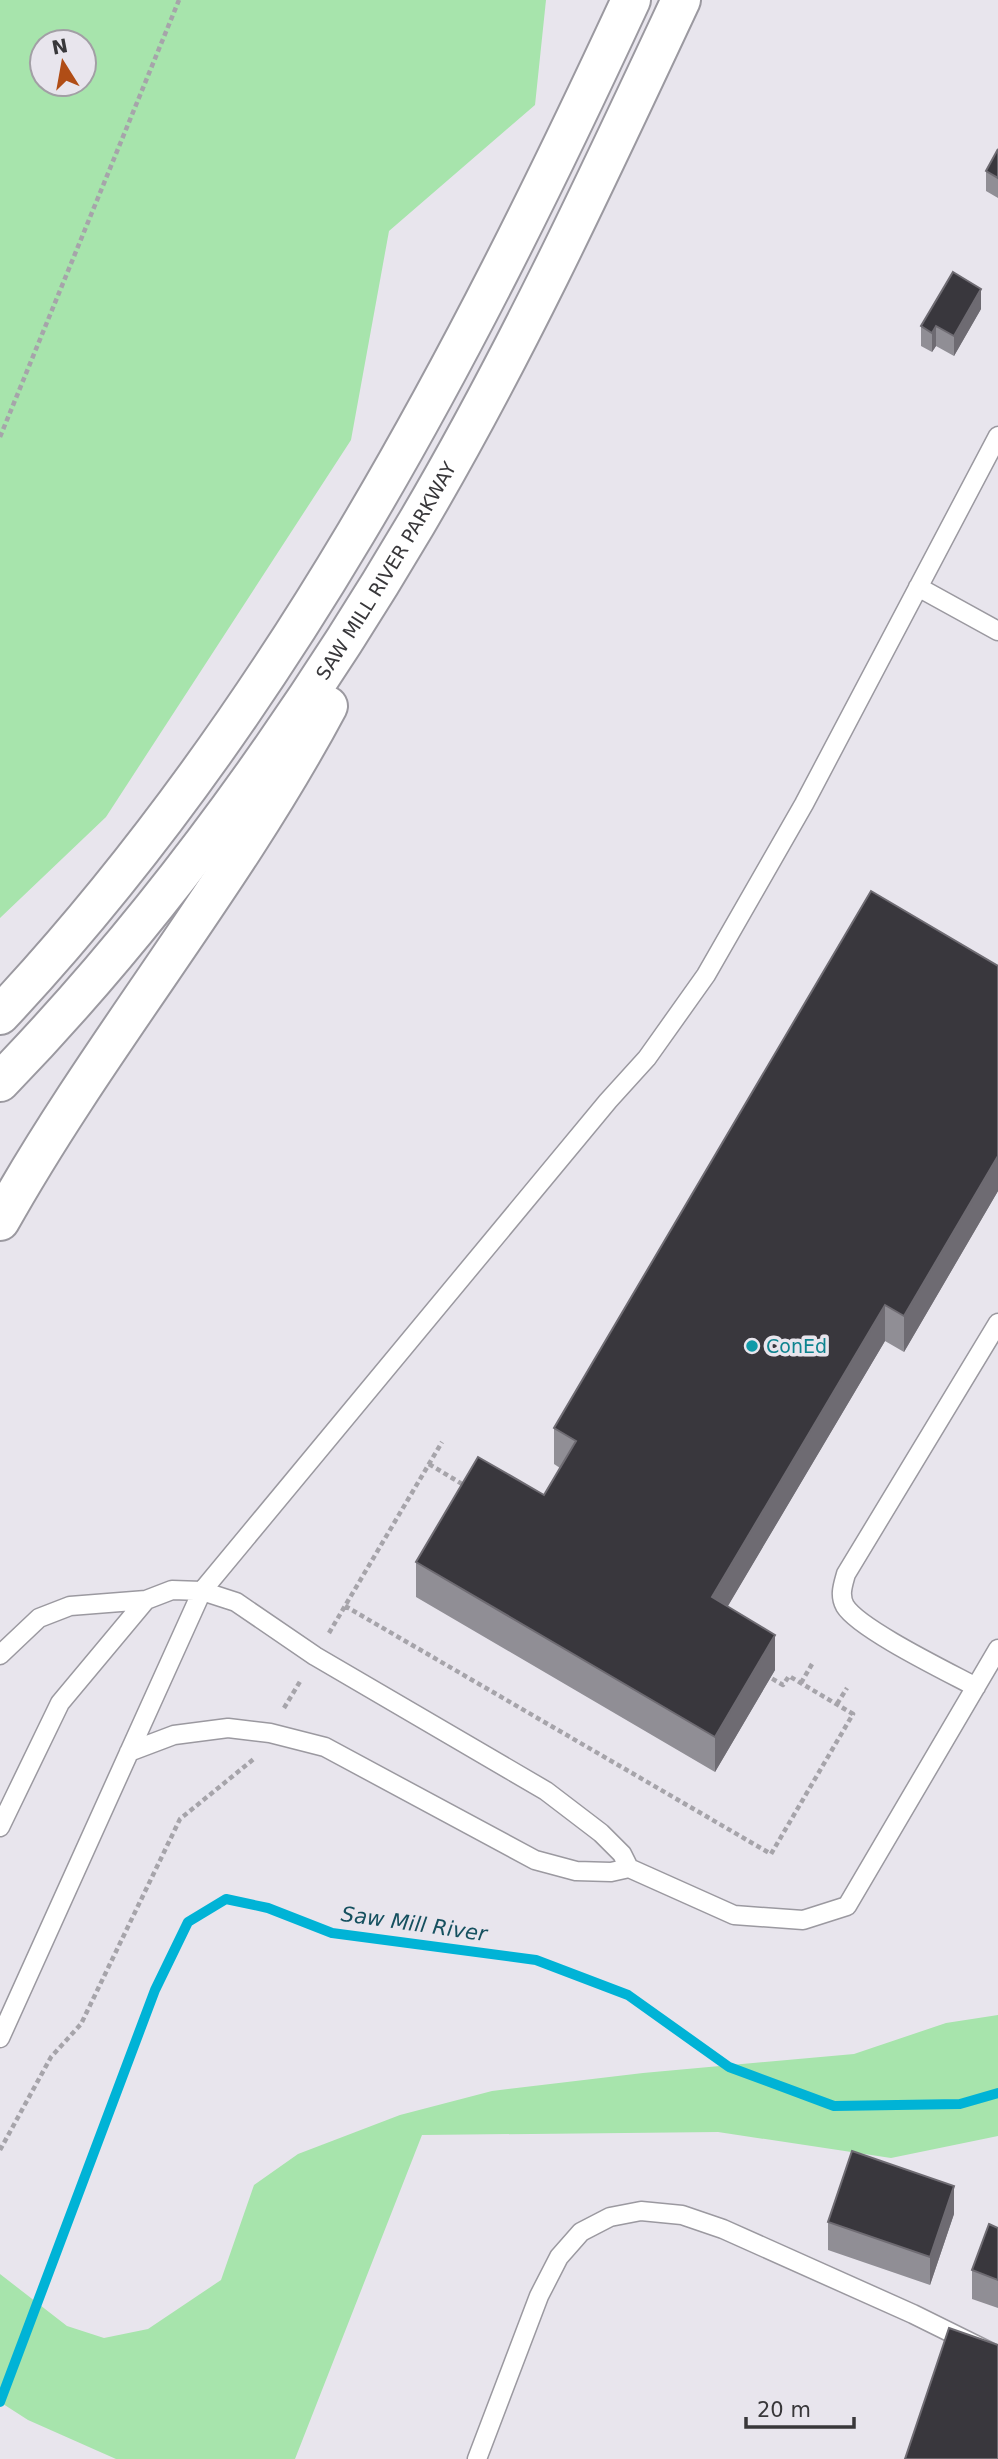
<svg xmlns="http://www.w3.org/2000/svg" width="998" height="2459" viewBox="0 0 998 2459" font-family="'DejaVu Sans',sans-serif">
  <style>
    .green { fill: #a7e4ac; fill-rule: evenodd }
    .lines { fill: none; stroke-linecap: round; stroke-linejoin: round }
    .stream { stroke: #00b3d6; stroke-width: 10 }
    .service-casing { stroke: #9b99a0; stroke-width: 21 }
    .trunk-casing { stroke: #9b99a0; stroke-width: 42 }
    .path { stroke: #a6a4aa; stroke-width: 4.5; stroke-dasharray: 5 3.5; stroke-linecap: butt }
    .service { stroke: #fff; stroke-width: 18 }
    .trunk { stroke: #fff; stroke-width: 38 }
    .wall { fill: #908e95 }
    .shaded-wall { fill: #6e6b72 }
    .building { fill: #39373d; stroke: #6e6b72; stroke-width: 2 }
    .culture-dot { fill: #0f9aa8; stroke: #e8e5ed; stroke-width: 2.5 }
    .labels { text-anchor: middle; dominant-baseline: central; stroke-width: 7; stroke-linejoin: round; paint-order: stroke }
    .street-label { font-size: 19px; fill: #38373a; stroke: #e8e5ed }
    .culture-label { font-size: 19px; fill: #0d838f; stroke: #e8e5ed; text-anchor: start }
    .water-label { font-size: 21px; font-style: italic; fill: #15505f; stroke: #e8e5ed }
  </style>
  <rect width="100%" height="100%" fill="#e8e5ed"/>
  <!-- green -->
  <path class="green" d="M0 0H546L535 105 389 231 351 440 106 817 0 918ZM84 42V84H42V42Z
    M998 2015V2136L891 2158 718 2132 422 2135 295 2459H116L28 2420 0 2402V2274L67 2326 104 2338 148 2329 221 2280 254 2185 298 2154 400 2115 492 2091 643 2073 854 2054 946 2023Z"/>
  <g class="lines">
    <!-- stream -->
    <path class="stream" d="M0 2402 155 1990 188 1922 226 1899 268 1908 332 1933 536 1960 628 1995 729 2067 834 2106 960 2104 998 2093"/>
    <!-- service casing -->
    <g class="service-casing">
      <path id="service" d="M918 587 998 631
        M0 1655 39 1618 70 1606 146 1600
        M976 1687C948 1672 859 1629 845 1606 839 1595 843 1585 846 1574L998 1323
        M129 1752 174 1735 228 1728 270 1733 325 1747 535 1860 576 1871 611 1872 629 1868 734 1915 803 1920 847 1906 998 1649
        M0 1827 60 1703 146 1600 172 1590 202 1591 236 1602 315 1656 546 1791 601 1833 622 1854 629 1868
        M0 2038 202 1591 608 1101 647 1058 706 975 804 804 998 436
        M477 2459 539 2296 559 2257 581 2232 610 2217 641 2211 682 2215 723 2229 913 2314 998 2356"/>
    </g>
    <!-- trunk casing -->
    <g class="trunk-casing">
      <g id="trunk">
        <path d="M0 1015C275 722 463 362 631 0"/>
        <path id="s1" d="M0 1082C162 915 298 724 416 524 515 356 598 177 681 0"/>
        <path d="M0 1221C100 1043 232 886 328 706"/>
      </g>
    </g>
    <!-- path -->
    <path class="path" d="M0 437 179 0
      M429 1464 467 1487
      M345 1606 771 1854 853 1714 789 1676 783 1685 771 1678
      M329 1633 442 1442
      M801 1683 812 1664
      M837 1704 847 1688
      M284 1708 301 1680
      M0 2150 51 2057 81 2024 180 1819 255 1758"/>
    <!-- service -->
    <use href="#service" class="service"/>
    <!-- trunk -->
    <use href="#trunk" class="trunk"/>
  </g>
  <!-- wall -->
  <path class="wall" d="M998 149V198L986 191V171Z
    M981 309 954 356 936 346 932 352 921 346V326Z
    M998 966V1191L904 1352 885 1341 727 1607 775 1670 715 1772 416 1597V1562L544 1495 560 1468 554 1464V1428Z
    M954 2214 930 2285 828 2250V2222Z
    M998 2228V2308L972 2299V2270Z"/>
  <!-- shaded-wall -->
  <path class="shaded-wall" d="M981 289V309L954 356V336Z
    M936 326V346L932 352V333Z
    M998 1156V1191L904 1352V1316Z
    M885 1305V1341L712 1633V1597Z
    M775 1635V1670L715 1772V1737Z
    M954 2186V2214L930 2285V2257Z"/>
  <!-- building -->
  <path class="building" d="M998 149V178L986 171Z
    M953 272 981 289 954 336 936 326 932 333 921 326Z
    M871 891 998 966V1156L904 1316 885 1305 712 1597 775 1635 715 1737 416 1562 478 1457 544 1495 576 1441 554 1428Z
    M852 2151 954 2186 930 2257 828 2222Z
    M989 2224 998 2228V2280L972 2270Z
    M949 2328 998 2345V2459H905Z"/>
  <!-- markers -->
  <circle class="culture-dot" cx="752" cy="1346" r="7"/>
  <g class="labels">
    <!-- street labels -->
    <g class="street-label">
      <text stroke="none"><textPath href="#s1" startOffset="642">SAW MILL RIVER PARKWAY</textPath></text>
    </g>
    <!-- culture labels -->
    <g class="culture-label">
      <text x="766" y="1346">ConEd</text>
    </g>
    <!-- water labels -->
    <g class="water-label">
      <text transform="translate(414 1924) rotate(8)">Saw Mill River</text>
    </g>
  </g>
  <!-- north arrow -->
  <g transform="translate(63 63) rotate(349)"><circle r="33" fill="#e8e5ed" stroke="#a29fa5" stroke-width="2"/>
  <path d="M0-5L12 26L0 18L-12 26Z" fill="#b04d16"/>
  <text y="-10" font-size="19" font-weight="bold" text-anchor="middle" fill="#38373a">N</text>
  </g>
  <!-- scale -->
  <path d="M746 2417v10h108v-10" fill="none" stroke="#38373a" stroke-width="3.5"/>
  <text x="757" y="2417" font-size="21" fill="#38373a" stroke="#e8e5ed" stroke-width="5" paint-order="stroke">20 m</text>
</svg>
